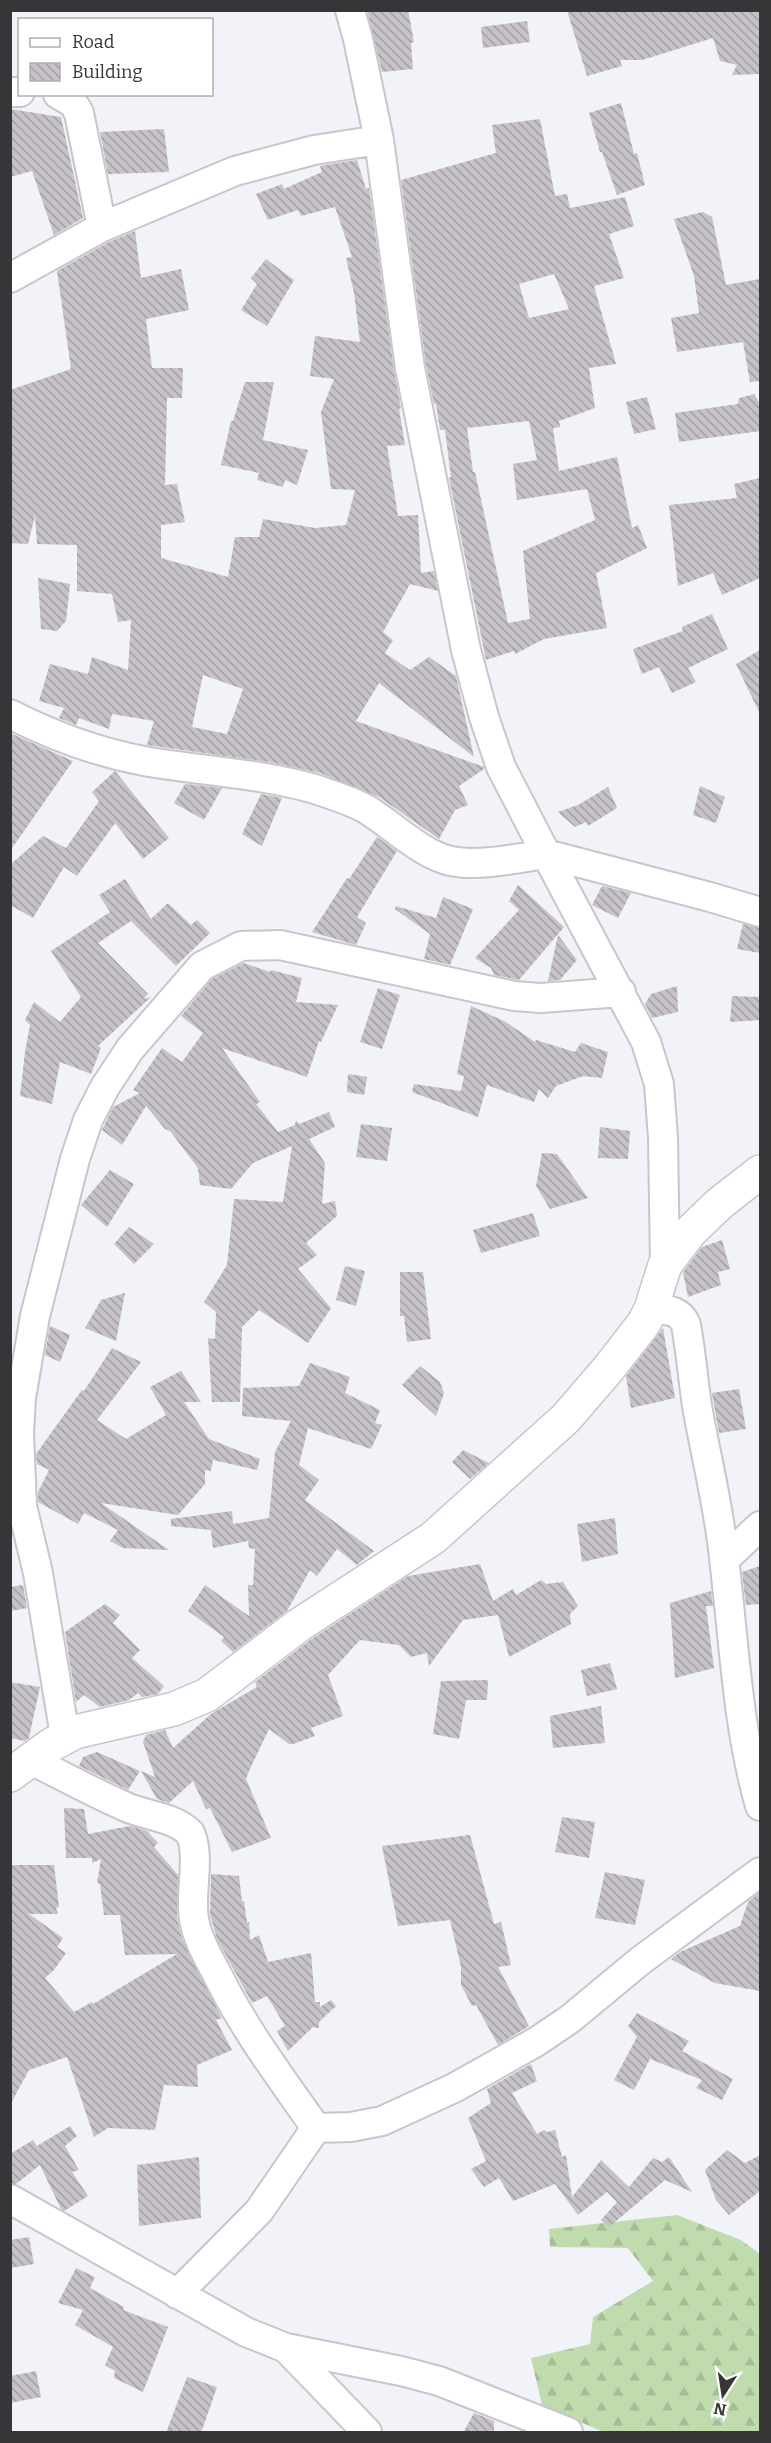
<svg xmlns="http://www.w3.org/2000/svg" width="771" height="2443" viewBox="0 0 771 2443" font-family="Bitter,serif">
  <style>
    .forest { fill: url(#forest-firs) }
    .building { fill: url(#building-back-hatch); fill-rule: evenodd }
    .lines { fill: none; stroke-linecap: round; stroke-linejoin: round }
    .minor-casing { stroke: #c6c6cc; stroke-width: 32 }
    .tertiary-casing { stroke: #c6c6cc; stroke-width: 36 }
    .minor { stroke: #fff; stroke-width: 28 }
    .tertiary { stroke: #fff; stroke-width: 33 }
  </style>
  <defs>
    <pattern id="forest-firs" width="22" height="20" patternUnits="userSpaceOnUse" patternTransform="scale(1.5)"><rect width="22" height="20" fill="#c0dbad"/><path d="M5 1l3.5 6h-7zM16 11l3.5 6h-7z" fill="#a6bd96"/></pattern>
    <pattern id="building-back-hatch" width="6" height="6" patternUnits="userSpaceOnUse" patternTransform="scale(1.5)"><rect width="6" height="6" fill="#c7c2c7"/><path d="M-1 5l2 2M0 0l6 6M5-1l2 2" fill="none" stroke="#a29ea3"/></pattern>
  </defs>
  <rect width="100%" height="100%" fill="#f2f2f9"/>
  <!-- forest -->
  <path class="forest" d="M677 2215 741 2240 760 2254V2432H603L542 2405 531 2358 590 2344 593 2317 653 2281 628 2248 550 2247 549 2229Z"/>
  <!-- building -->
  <path class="building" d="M367 10H408L414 42 411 43 413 69 382 72Z
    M567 10H760V74L732 75 737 65 720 61 713 38 642 60H620L622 66 587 76Z
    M527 21 530 42 483 48 481 27Z
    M621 103 634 154 637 153 645 185 617 195 602 152H600L589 113Z
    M10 109 61 117 83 218 54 235 32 171 10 177Z
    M540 119 555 196 567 194 570 208 625 197 634 226 609 234 624 278 594 286 616 364 589 368 595 408 559 421 560 427 553 428 559 471 617 457 632 528 638 525 647 548 596 573 607 628 544 639 515 654 514 651 486 660 449 478 451 477 445 430H440L436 404H434L426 365 401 180 496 153 492 125ZM554 274 569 309 529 318 519 284ZM529 421 537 460 513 464 517 500 587 489 595 520 523 551 530 619 508 623 475 472H473L467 428Z
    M164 129 169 172 108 174 100 132Z
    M357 160 366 189 369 188 394 370 401 408 399 409 405 445 387 446 398 516 418 515 421 573 434 571 438 591 410 584 383 632 393 640 385 653 410 670 429 657 456 676 474 757 379 683 356 721 484 767V769L459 786 468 805 455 810 439 839 379 797 320 773 275 763 147 745 154 721 112 714 109 729 79 718 76 725 59 718 64 708 39 701 50 664 88 674 92 657 128 670 131 620 118 622 112 594 77 591V545L37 544 35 516 28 544 10 543V390L71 369 57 271 109 242 135 231 141 278 181 269 189 310 146 319 152 368H183L182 398H167L165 485 177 484 185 522 161 525V558L228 577 235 537H259L263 519 315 528 346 525 355 490 331 489 321 412 334 379 310 376 315 336 360 342 354 293 346 258 352 257 335 207 301 216 298 210 268 220 256 194 282 184 284 189 322 172 320 166ZM203 675 243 689 227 734 192 727Z
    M703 212 712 217 726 285 760 279V381L750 382 743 342 677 352 671 318 699 313 694 276 674 219Z
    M266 259 294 280 267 326 241 310 257 284 251 278Z
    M245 382H274L263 440 308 450 297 485 285 480 283 487 257 480 259 473 221 465 231 421H233Z
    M754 394 760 404V431L679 442 675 413 738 404 739 398Z
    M647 397 656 429 634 434 626 402Z
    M760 478V578L722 595 713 573 678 586 669 505 737 498 734 484Z
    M38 578 70 584 66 621 57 631 41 629Z
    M712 614 728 649 688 668 696 682 672 693 659 667 642 674 633 649 683 631 682 627Z
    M760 650V714L736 664Z
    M10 733 73 761 10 851Z
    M115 771 169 838 143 859 115 823 77 876 64 867 33 918 10 905V865L43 836 66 848 99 801 92 792Z
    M185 784 222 788 204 820 174 803Z
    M700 786 725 797 716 823 693 815Z
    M608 787 617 808 588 826 586 822 575 827 558 812 578 805Z
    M261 794 282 798 262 846 242 834Z
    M377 837 397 851 357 917 366 923 356 945 312 932 347 878 349 879Z
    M125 879 151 919 168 903 191 925 197 920 210 933 176 966 131 921 98 943 148 994 143 999 151 997 98 1046 101 1048 91 1074 60 1062 52 1104 20 1096 25 1052 30 1025 25 1020 34 1002 60 1022 81 997 51 951 110 912 99 895Z
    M518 885 564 927 519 980 494 975 491 968 475 958 519 910 509 901Z
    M602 886 631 893 618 918 592 905Z
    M443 897 473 909 450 965 424 959 430 934 395 909 396 906 436 918Z
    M743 924 760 928V953L737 949Z
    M558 935 577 960 560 980 548 981Z
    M244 963 270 972 271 970 302 978 296 1002 338 1005 321 1042 319 1041 307 1077 222 1048 260 1102 256 1104 278 1132 295 1125 296 1120 299 1124 329 1112 335 1127 309 1139 325 1163 322 1204 335 1201 337 1216 306 1243 317 1255 298 1269 331 1308 308 1343 259 1310 242 1327 240 1402H212L208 1338 215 1339 216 1312 204 1302 227 1265 234 1199 283 1202 292 1146 253 1163 231 1189 200 1185 198 1168 170 1131 165 1129 146 1106 122 1145 102 1130 113 1107 140 1093 133 1090 162 1048 182 1062 203 1033 181 1016 212 979Z
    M677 986 678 1012 652 1018 645 1004 651 994Z
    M378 988 400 995 382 1049 360 1042Z
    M732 996 760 997V1020L730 1022Z
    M471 1006 506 1022 535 1042 536 1040 575 1052 581 1043 608 1052 602 1078 583 1076 556 1086 548 1098 539 1089 534 1102 487 1085 478 1117 412 1092 414 1084 461 1091 464 1076 457 1074Z
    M348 1074 367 1077 364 1095 347 1092Z
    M361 1124 392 1128 387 1161 356 1157Z
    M600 1127 630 1131 628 1159 598 1158Z
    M542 1153 557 1154 588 1198 550 1209 536 1186Z
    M110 1170 134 1184 107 1227 81 1205Z
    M533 1213 540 1236 481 1253 473 1230Z
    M129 1227 154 1244 134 1264 114 1244Z
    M722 1240 730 1269 718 1272 721 1285 688 1297 683 1272 702 1247Z
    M345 1266 365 1271 356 1306 336 1300Z
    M400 1272H423L431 1339 407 1342 404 1316H400Z
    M125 1293 116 1341 85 1328 101 1300Z
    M50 1326 70 1335 60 1362 45 1355Z
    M663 1328 675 1398 631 1408 626 1376Z
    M112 1348 141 1362 97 1420 126 1439 166 1415 150 1387 181 1371 201 1402H184L209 1439 260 1459 257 1470 213 1460 211 1471 205 1470V1484L178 1515 101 1503 169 1550 123 1548 110 1541 118 1530 84 1513 78 1524 38 1502V1492L49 1470 37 1464 36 1454 82 1390 84 1391Z
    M310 1363 350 1377 345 1393 380 1410 375 1423 382 1425 371 1449 308 1428 299 1465 319 1480 305 1500 374 1551 357 1565 337 1549 317 1576 310 1570 287 1611 233 1652 221 1641 224 1637 188 1611 205 1585 249 1616 248 1585H253L255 1549 249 1548 248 1541 213 1548 211 1530 171 1526V1519L232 1511 233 1524 269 1518 275 1452 291 1421 242 1416 243 1388 299 1386Z
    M420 1366 440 1382 444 1393 436 1416 402 1385Z
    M739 1389 746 1429 719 1433 712 1393Z
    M463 1450 489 1463 470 1479 452 1462Z
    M615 1518 618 1554 582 1562 577 1524Z
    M480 1564 493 1601 513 1589 516 1595 541 1580 546 1584 563 1582 578 1606 570 1614 571 1624 509 1657 498 1615 463 1620 429 1666 427 1653 411 1657 399 1645 360 1640 328 1675 343 1716 311 1728 315 1736 293 1744H289L269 1729 249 1771 246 1779 271 1838 232 1852 210 1808 206 1809 193 1781 169 1803 157 1799 141 1771 155 1777 143 1742 146 1735 165 1730 173 1748 211 1714 257 1687 255 1682 310 1640 408 1576Z
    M760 1566V1604L746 1605 742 1572Z
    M23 1585 27 1608 10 1611V1587Z
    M711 1591 713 1606H706L714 1668 675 1678 670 1603Z
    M105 1604 120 1615 113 1623 140 1650 132 1658 164 1686 158 1694 142 1697 138 1693 129 1700 100 1707 84 1695 76 1702 65 1632Z
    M610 1663 617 1689 587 1696 581 1670Z
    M488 1680 487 1700H466L459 1739 433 1734 441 1681Z
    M10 1682 40 1687 29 1738 25 1741 10 1738Z
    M601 1706 605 1743 553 1748 550 1716Z
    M97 1752 140 1771 128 1790 79 1766 83 1757Z
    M64 1808 84 1809 88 1834 130 1826 147 1831 158 1843 154 1847 178 1875 177 1918 182 1939 222 2018 216 2020 232 2050 197 2065 198 2087 164 2085 155 2130 108 2128 94 2137 67 2057 29 2070 10 2105V1865H54L59 1907 56 1908 58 1914H29L63 1938 57 1947 66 1953 54 1970 45 1978 74 2012 92 2002 93 2004 177 1954 125 1955 120 1915H104L100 1884 97 1883 101 1859 92 1863V1858H66Z
    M562 1817 595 1822 589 1858 555 1852Z
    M470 1835 494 1924 501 1922 511 1965 498 1967 529 2026 498 2045 476 2005 472 2006 461 1985V1967L450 1920 398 1926 382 1846Z
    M605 1872 645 1880 635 1925 595 1918Z
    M211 1874 239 1876 242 1901H244L247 1923 249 1922 250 1940 259 1935 268 1962 311 1953 315 2002H320V2007L331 2000 336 2006 319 2022V2028L313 2027 288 2051 277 2031 285 2026 267 1996 252 2003 217 1939 210 1914Z
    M760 1892V1991L715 1983 671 1959 680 1952 740 1926 748 1902Z
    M637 2013 689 2041 682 2051 733 2079 722 2100 696 2088 702 2080 650 2059 634 2090 614 2080 637 2037 628 2026Z
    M531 2064 537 2081 512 2093 537 2134 544 2130 547 2132 555 2130 562 2157 566 2155 572 2197 601 2160 629 2187 653 2158 662 2162 669 2157 692 2192 665 2180 609 2227 601 2220 617 2202 607 2192 578 2215 555 2184 513 2201 499 2178 484 2187 471 2169 486 2161 468 2118 491 2103 487 2089Z
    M70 2126 77 2136 65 2146 79 2170 72 2172 88 2196 64 2211 61 2209 40 2165 16 2184 10 2183V2154L33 2140 37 2146Z
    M727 2150 745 2163 760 2155V2191L729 2215 716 2200 705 2170Z
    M199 2157 201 2218 139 2226 137 2165Z
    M29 2237 34 2264 10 2268V2240Z
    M76 2268 95 2277 90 2288 124 2307 123 2310 168 2327 143 2392 114 2378 115 2371 105 2365 113 2347 75 2325 83 2310 58 2303Z
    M36 2371 41 2397 10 2403V2376Z
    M187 2377 217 2387 201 2433H166Z
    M474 2413 494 2421V2433H463Z"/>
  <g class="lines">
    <!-- minor casing -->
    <g class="minor-casing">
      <path id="minor" d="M350 10 358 39 379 140
        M10 92H20
        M58 94 73 103 79 113 102 227
        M10 278 102 227 235 171 314 150 379 140 410 368 466 650 484 717 501 767 546 854C518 858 479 867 451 861 422 855 391 824 366 809 350 800 332 795 315 789 259 773 200 771 144 761 96 752 53 736 10 714
        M665 1265 663 1138 659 1084 646 1042 546 854 710 897 760 912
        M651 1309C666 1310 680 1309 686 1325 691 1352 693 1379 697 1406 706 1457 719 1507 724 1558 734 1641 737 1725 760 1806
        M725 1559 760 1526
        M65 1736 38 1573 22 1506 19 1433 21 1398 35 1316 75 1159 88 1120 105 1087 130 1049 202 966 241 946 280 945 514 996 541 998 621 992
        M31 1760C63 1776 94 1793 126 1807 147 1816 174 1817 190 1833 202 1858 187 1899 196 1928 200 1944 209 1959 217 1974 244 2029 281 2078 316 2128L259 2211 177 2294
        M316 2128 351 2127 382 2121 454 2088 536 2042 570 2019 640 1961 760 1872
        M10 2199 246 2332 286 2348 401 2371 439 2381 568 2432
        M286 2348 367 2432"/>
    </g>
    <!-- tertiary casing -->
    <g class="tertiary-casing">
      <path id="tertiary" d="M10 1775 51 1745 75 1732 174 1709 207 1695 299 1625 433 1538 566 1418 609 1368 644 1323 651 1309 665 1265 691 1231 719 1204 760 1172"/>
    </g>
    <!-- minor -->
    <use href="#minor" class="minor"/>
    <!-- tertiary -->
    <use href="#tertiary" class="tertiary"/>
  </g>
  <!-- border -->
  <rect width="771" height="2443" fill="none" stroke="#363639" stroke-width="24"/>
  <!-- legend -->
  <rect x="18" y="18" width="195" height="78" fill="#ffffff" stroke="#afafb0" stroke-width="1.5"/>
  <rect x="30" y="38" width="30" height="9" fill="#ffffff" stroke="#afafb0" stroke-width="1.5"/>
  <text x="72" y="48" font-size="18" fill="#363639">Road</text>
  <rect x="30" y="63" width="30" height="18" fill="url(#building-back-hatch)" stroke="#afafb0" stroke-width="1.5"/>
  <text x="72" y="78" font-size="18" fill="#363639">Building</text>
  <!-- north arrow -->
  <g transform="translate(723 2395) rotate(192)" stroke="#ffffff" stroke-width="4.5" paint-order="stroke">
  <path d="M0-4.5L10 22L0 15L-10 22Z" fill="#363639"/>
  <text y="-9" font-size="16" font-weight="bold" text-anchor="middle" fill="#363639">N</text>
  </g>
</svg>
